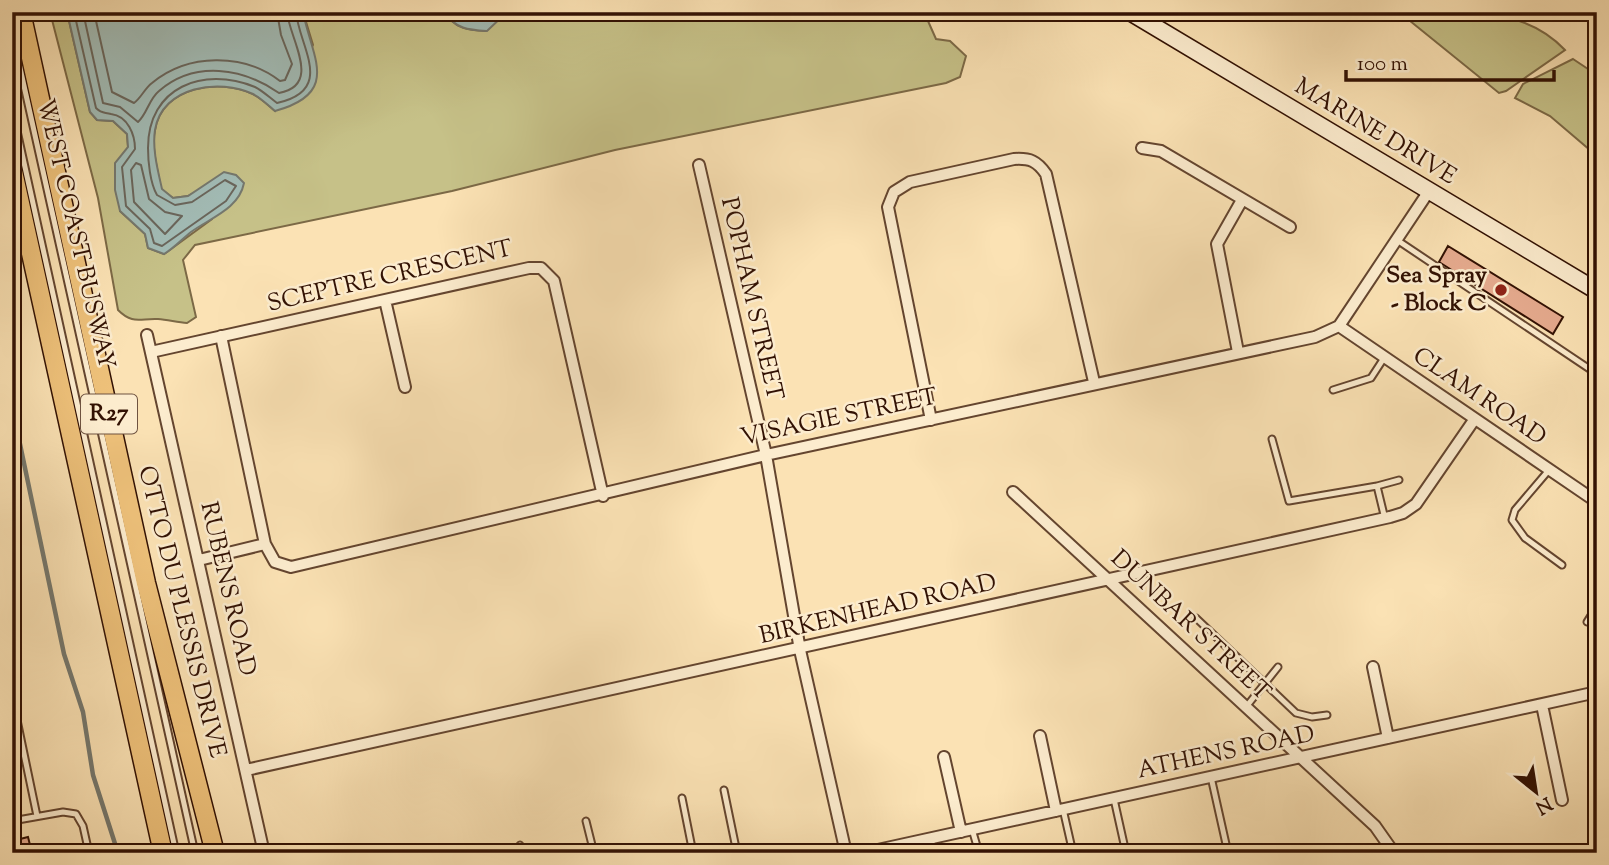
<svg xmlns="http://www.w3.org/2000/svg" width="1609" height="865" viewBox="0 0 1609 865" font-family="'Sorts Mill Goudy',serif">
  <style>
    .green { fill: #c6c188; stroke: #7c6946; stroke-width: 2 }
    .water { fill: #a2bcb6; stroke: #75786e; stroke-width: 2 }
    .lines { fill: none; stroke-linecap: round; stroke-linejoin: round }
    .shore { stroke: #6a665c; stroke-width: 2 }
    .stream { stroke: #75786e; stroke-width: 4.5 }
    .building { fill: #e6ab8f; stroke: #321103; stroke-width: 2 }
    .lane-casing { stroke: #64452f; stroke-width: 9 }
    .street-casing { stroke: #64452f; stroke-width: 14 }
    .secondary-casing { stroke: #321103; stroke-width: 19 }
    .primary-casing { stroke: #321103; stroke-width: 21 }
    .lane { stroke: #fcecce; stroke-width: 5 }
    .street { stroke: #fcecce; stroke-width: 10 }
    .secondary { stroke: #fcecce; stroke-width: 16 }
    .primary { stroke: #eec17a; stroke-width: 18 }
    .poi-dot { fill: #8f2418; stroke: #fcecce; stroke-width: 2.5 }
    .labels { text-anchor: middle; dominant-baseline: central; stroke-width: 5; stroke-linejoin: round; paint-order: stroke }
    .shield { fill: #fcecce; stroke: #6f5340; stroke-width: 2 }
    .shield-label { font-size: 23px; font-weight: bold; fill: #321103 }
    .street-label { font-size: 24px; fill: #321103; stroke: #fcecce }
    .poi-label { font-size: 24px; font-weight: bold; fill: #321103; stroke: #fcecce; text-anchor: end }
  </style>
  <rect width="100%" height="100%" fill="#fbe2b4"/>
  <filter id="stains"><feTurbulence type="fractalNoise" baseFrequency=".00286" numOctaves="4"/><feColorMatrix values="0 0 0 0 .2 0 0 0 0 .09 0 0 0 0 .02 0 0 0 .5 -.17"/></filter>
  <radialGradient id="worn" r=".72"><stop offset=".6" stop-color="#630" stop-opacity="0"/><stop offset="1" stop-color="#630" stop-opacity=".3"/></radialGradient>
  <!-- green -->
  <path class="green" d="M50 12H67L90 112 97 120 113 121 127 134 128 147 120 211 145 234 148 248 164 254 212 219 206 186 188 196 173 198 161 189C158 170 151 149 155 130 162 86 220 78 253 94 261 98 268 105 275 111L313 45 303 12H446C453 29 470 30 486 31L507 12H934L928 21 936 39 950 41 966 56 960 77 946 83 615 150 452 191 195 245 183 260 196 317 187 323C177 322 168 320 158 319 140 318 133 325 118 310L98 198Z
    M1399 12C1458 12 1522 4 1565 50L1506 91 1499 93Z
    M1573 59 1597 75V156L1550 116 1515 98 1523 84Z"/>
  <!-- water -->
  <path class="water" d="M67 12H303C312 58 341 93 275 111 268 105 261 98 253 94 220 78 162 86 155 130 152 149 158 171 162 189L173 198 188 196 224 172 236 175 244 183C239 209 210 218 191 232 182 239 174 248 164 254L148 248 145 234 120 211 115 190V163L128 147 127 134 113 121 97 120 90 112Z
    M446 12H507L487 31C471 30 453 29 446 12Z"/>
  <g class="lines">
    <!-- shore -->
    <path class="shore" d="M74 12 96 108C102 114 104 112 111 114 128 116 135 135 135 149L122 167 126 206 150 229 154 243 162 246 226 201 236 186 225 180 192 202 175 205 157 195C150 183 148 161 148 148 148 87 203 66 255 87 263 91 270 98 277 103 336 90 299 47 296 12
      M83 12 103 103 120 107 138 122C147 114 149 99 159 91 195 60 243 68 279 93 323 85 289 38 287 12
      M94 12 112 92 134 103C141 98 145 88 152 83 188 53 244 53 280 81L285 80 292 64 281 35 277 12
      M136 163 141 165 149 199 165 212 182 216 165 234 134 202 131 170Z"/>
    <!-- stream -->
    <path class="stream" d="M12 406 64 654 83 712 93 775 118 853"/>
  </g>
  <!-- building -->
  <path class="building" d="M1448 246 1563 317 1553 334 1439 262Z
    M28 837 32 853H12V841Z"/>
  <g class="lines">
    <!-- lane casing -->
    <g class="lane-casing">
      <path id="lane" d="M12 32 195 853
        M12 108 176 853
        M1397 240 1597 374
        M1333 390 1371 378 1384 358
        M1272 439 1289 501 1377 486
        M1549 470 1515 510 1512 520 1525 538 1562 565
        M1385 519 1377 486 1399 480
        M1196 618 1296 713 1312 717 1327 715
        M1587 622 1597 606
        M12 696 37 816
        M1246 707 1278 667
        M1211 777 1228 853
        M724 790 737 853
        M682 798 693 853
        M1114 799 1126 853
        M1063 809 1073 853
        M12 821 63 812 76 814 83 826 89 853
        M586 821 594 853
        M972 829 979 853
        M931 838 934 853
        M520 845 522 853
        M999 853H1011"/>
    </g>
    <!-- street casing -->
    <g class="street-casing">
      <path id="street" d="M1142 148 1161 151 1290 227
        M699 165 766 455 800 650 846 853
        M385 300 405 387
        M1339 326 1597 502
        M147 335 264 853
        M221 336 265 544 275 562 291 567 766 455 1315 337 1339 326 1429 191
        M151 352 529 268H541L554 281 603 496
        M1238 352 1217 244 1242 200
        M931 420 888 207 894 192 910 182 1014 159C1030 158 1037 161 1046 174L1094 382
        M1013 492 1375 826 1394 853
        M199 560 265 544
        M1373 667 1388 738
        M1542 705 1562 800
        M1040 736 1056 811
        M944 757 961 832
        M246 770 1390 517 1403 513 1416 504 1474 420
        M864 853 1597 692"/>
    </g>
    <!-- secondary casing -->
    <g class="secondary-casing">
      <path id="secondary" d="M1130 12 1597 291"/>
    </g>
    <!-- primary casing -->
    <g class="primary-casing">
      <path id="primary" d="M21 12 146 583 215 853
        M12 167 163 853"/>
    </g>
    <!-- lane -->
    <use href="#lane" class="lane"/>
    <!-- street -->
    <use href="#street" class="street"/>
    <!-- secondary -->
    <use href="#secondary" class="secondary"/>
    <!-- primary -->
    <use href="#primary" class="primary"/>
  </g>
  <!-- markers -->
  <circle class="poi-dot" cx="1501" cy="290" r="7"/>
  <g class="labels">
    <!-- shield labels -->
    <rect class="shield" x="81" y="394.5" width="56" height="39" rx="5"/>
    <g class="shield-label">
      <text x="109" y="414">R27</text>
    </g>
    <!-- street labels -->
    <g class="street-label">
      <text transform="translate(1375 132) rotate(31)">MARINE DRIVE</text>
      <text transform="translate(75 234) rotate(77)">WEST COAST BUSWAY</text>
      <text transform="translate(390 277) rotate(-13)">SCEPTRE CRESCENT</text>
      <text transform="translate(751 299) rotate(77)">POPHAM STREET</text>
      <text transform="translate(1479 397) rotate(34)">CLAM ROAD</text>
      <text transform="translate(839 418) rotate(-12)">VISAGIE STREET</text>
      <text transform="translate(227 589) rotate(77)">RUBENS ROAD</text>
      <text transform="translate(878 610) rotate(-13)">BIRKENHEAD ROAD</text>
      <text transform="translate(181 612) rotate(76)">OTTO DU PLESSIS DRIVE</text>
      <text transform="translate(1190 626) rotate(43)">DUNBAR STREET</text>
      <text transform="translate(1226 753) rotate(-12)">ATHENS ROAD</text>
    </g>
    <!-- poi labels -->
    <g class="poi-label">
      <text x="1487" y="276">Sea Spray<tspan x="1487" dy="28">- Block C</tspan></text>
    </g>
  </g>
  <!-- margin -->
  <rect width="1609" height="865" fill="none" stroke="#fbe2b4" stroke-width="42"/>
  <rect x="14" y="14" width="1581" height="837" fill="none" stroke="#321103" stroke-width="3.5"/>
  <rect x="21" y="21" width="1567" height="823" fill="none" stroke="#321103" stroke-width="2"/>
  <!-- north arrow -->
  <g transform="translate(1536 792) rotate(150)" stroke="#fcecce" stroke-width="5" paint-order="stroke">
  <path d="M0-5L12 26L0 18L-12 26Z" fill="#321103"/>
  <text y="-10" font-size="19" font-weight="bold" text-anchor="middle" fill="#321103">N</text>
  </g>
  <!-- scale -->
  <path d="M1346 70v10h208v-10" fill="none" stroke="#321103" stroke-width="3.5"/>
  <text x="1357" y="70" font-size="21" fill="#321103" stroke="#fcecce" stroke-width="5" paint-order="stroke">100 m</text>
  <rect width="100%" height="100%" filter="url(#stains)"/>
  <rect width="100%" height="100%" fill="url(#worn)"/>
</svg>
